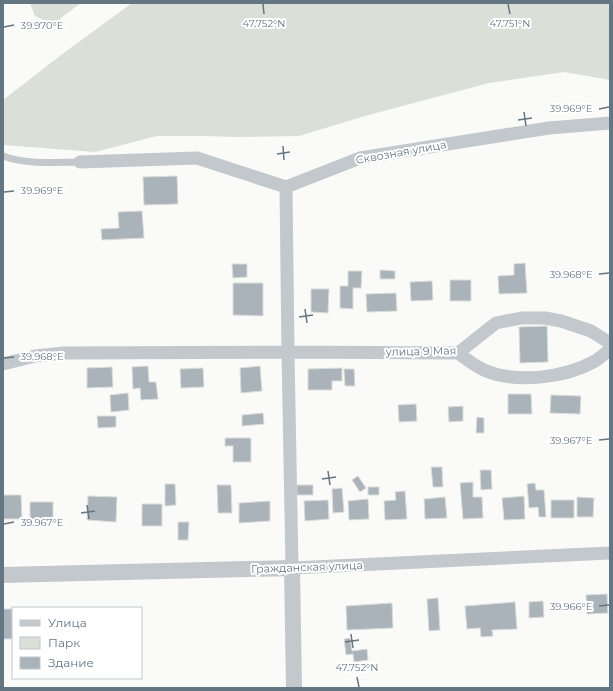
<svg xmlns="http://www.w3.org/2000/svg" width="613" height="691" viewBox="0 0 613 691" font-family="Montserrat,sans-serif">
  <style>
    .green { fill: #dadfd7 }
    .building { fill: #aab3b9; stroke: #dcdcda }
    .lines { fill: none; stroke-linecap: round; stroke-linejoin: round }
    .service { stroke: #c3c8cc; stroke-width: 7 }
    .minor { stroke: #c3c8cc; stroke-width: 13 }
    .tertiary { stroke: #c3c8cc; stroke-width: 16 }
    .ticks { fill: none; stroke: #657683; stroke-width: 1.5 }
    .labels { text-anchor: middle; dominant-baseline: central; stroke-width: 4; stroke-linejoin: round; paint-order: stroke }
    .street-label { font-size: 11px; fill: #657683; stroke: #fff }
    .ticks-label { font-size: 10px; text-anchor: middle; fill: #657683; stroke: #fff; stroke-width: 4; stroke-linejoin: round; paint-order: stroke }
  </style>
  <rect width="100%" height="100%" fill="#fafaf8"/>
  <!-- green -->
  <path class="green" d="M30 3H81L53 24 35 16Z
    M132 3H610V80L564 72 489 83 365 116 299 136 237 137 204 136H157L95 152 3 145V100L65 52Z"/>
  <!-- building -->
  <path class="building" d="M177 176 178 204 144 205 143 177Z
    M142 211 144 238 102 240 101 229 119 228 118 212Z
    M525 263 527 293 499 294 498 276 514 275V264Z
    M232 264H247V277L233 278Z
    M380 270 395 271V279H380Z
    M348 271H362L361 288H353V309L340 308V286H348Z
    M450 280H471V301H450Z
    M432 281 433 300 411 301 410 282Z
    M233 283H263V316L233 315Z
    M311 289H329L328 313 311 312Z
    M396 293 397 311 367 312 366 294Z
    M547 326 548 362 520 363 519 327Z
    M148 366 149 382H156L158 399 141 400 140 388 133 389 132 367Z
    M260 366 262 391 241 393 240 368Z
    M112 367 113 387 87 388V368Z
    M203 368 204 387 181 388 180 369Z
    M342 368V381H332V390H308V369Z
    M344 369H354L355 386H345Z
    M128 393 129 410 111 412 110 395Z
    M508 394H531L532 414H508Z
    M551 395 581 396 580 414 550 413Z
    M416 404 417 421 399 422 398 405Z
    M463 406V421L449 422 448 407Z
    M263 413 264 424 242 426V415Z
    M97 416H116V427L98 428Z
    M477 417 484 418V433H476Z
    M225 438H251V462H233V446H225Z
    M431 467H442L443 487H433Z
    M480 470H491L492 489 481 490Z
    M358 476 366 488 360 492 352 480Z
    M473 482V497H482L483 518 463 519 460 483Z
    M535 483 536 490H544L546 517H539L538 507 529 508 527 484Z
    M165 484H175L176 505 165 506Z
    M217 485H231L232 513H218Z
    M297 485H313V495H297Z
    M368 487H379V495H368Z
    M342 488 344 512 333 513 332 489Z
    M405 491 407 519 385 520 384 501 396 500 395 492Z
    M3 495H21L22 519H3Z
    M88 496 117 497 116 522 87 520Z
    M524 496 525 519 504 520 502 498Z
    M445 497 447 518 425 519 424 499Z
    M577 497 594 498 593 517H577Z
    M368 499 369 519 349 520 348 501Z
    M328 500 329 519 305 521 304 501Z
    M551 500H574V518H551Z
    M270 501V521L239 523V503Z
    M30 502H53V524H30Z
    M142 504H162V526H142Z
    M178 522H189L188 540H178Z
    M607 594 608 613 587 614 586 595Z
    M438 598 440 630 429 631 427 599Z
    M543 601 544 617 529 618V602Z
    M515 602 517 629 492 630 493 636 481 637 480 628 467 629 465 606Z
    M392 603 393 628 347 630 346 606Z
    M3 609H12L13 639H3Z
    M350 638 352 651 367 649 368 660 354 662 353 654 346 655 344 639Z"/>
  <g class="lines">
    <!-- service -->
    <path class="service" d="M3 156C27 165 55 162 80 162"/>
    <!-- minor -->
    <path class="minor" d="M80 162 197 158 286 187 360 158 549 128 610 123
      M286 187 288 352 292 568 610 553
      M458 353C466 359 475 366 484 370 516 384 565 378 595 361 600 358 605 353 610 350
      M3 364 35 356 64 353 288 352 458 353 496 323 521 318H545L561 321 591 331 610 343"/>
    <!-- tertiary -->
    <path class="tertiary" d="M3 575 292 568 294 688"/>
  </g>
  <!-- ticks -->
  <path class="ticks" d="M263 4 264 14M508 4 510 14M4 27 14 25M599 109 609 107M524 112 526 126M518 120 532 118M283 146 284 160M277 154 290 152M4 192 14 191M599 274 609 273M305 309 307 323M299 317 313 315M4 358 14 357M599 440 609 439M328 471 330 485M322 479 336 477M87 505 89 519M81 513 95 511M4 524 14 522M599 606 609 605M351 634 353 648M345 642 359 640M357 677 359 687"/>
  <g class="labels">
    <!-- street labels -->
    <g class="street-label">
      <text transform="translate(401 152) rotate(-10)">Сквозная улица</text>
      <text transform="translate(421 351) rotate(-1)">улица 9 Мая</text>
      <text transform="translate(307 567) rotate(-2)">Гражданская улица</text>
    </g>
  </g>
  <g class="ticks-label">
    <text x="264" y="27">47.752°N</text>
    <text x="510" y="27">47.751°N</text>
    <text x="42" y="29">39.970°E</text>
    <text x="571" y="112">39.969°E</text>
    <text x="42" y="194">39.969°E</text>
    <text x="571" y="278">39.968°E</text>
    <text x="42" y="360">39.968°E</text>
    <text x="571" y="444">39.967°E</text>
    <text x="42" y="526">39.967°E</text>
    <text x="571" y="610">39.966°E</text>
    <text x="357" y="671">47.752°N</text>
  </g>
  <!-- border -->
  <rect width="613" height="691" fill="none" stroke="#657683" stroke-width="8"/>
  <!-- legend -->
  <rect x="12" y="607" width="130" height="72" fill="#ffffff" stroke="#c1c8cd"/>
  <rect x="20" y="620" width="20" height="6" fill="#c3c8cc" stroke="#c1c8cd"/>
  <text x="48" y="627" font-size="12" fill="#657683">Улица</text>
  <rect x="20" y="637" width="20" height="12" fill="#dadfd7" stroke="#c1c8cd"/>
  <text x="48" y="647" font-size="12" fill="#657683">Парк</text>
  <rect x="20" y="657" width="20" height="12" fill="#aab3b9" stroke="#c1c8cd"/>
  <text x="48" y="667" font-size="12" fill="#657683">Здание</text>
</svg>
